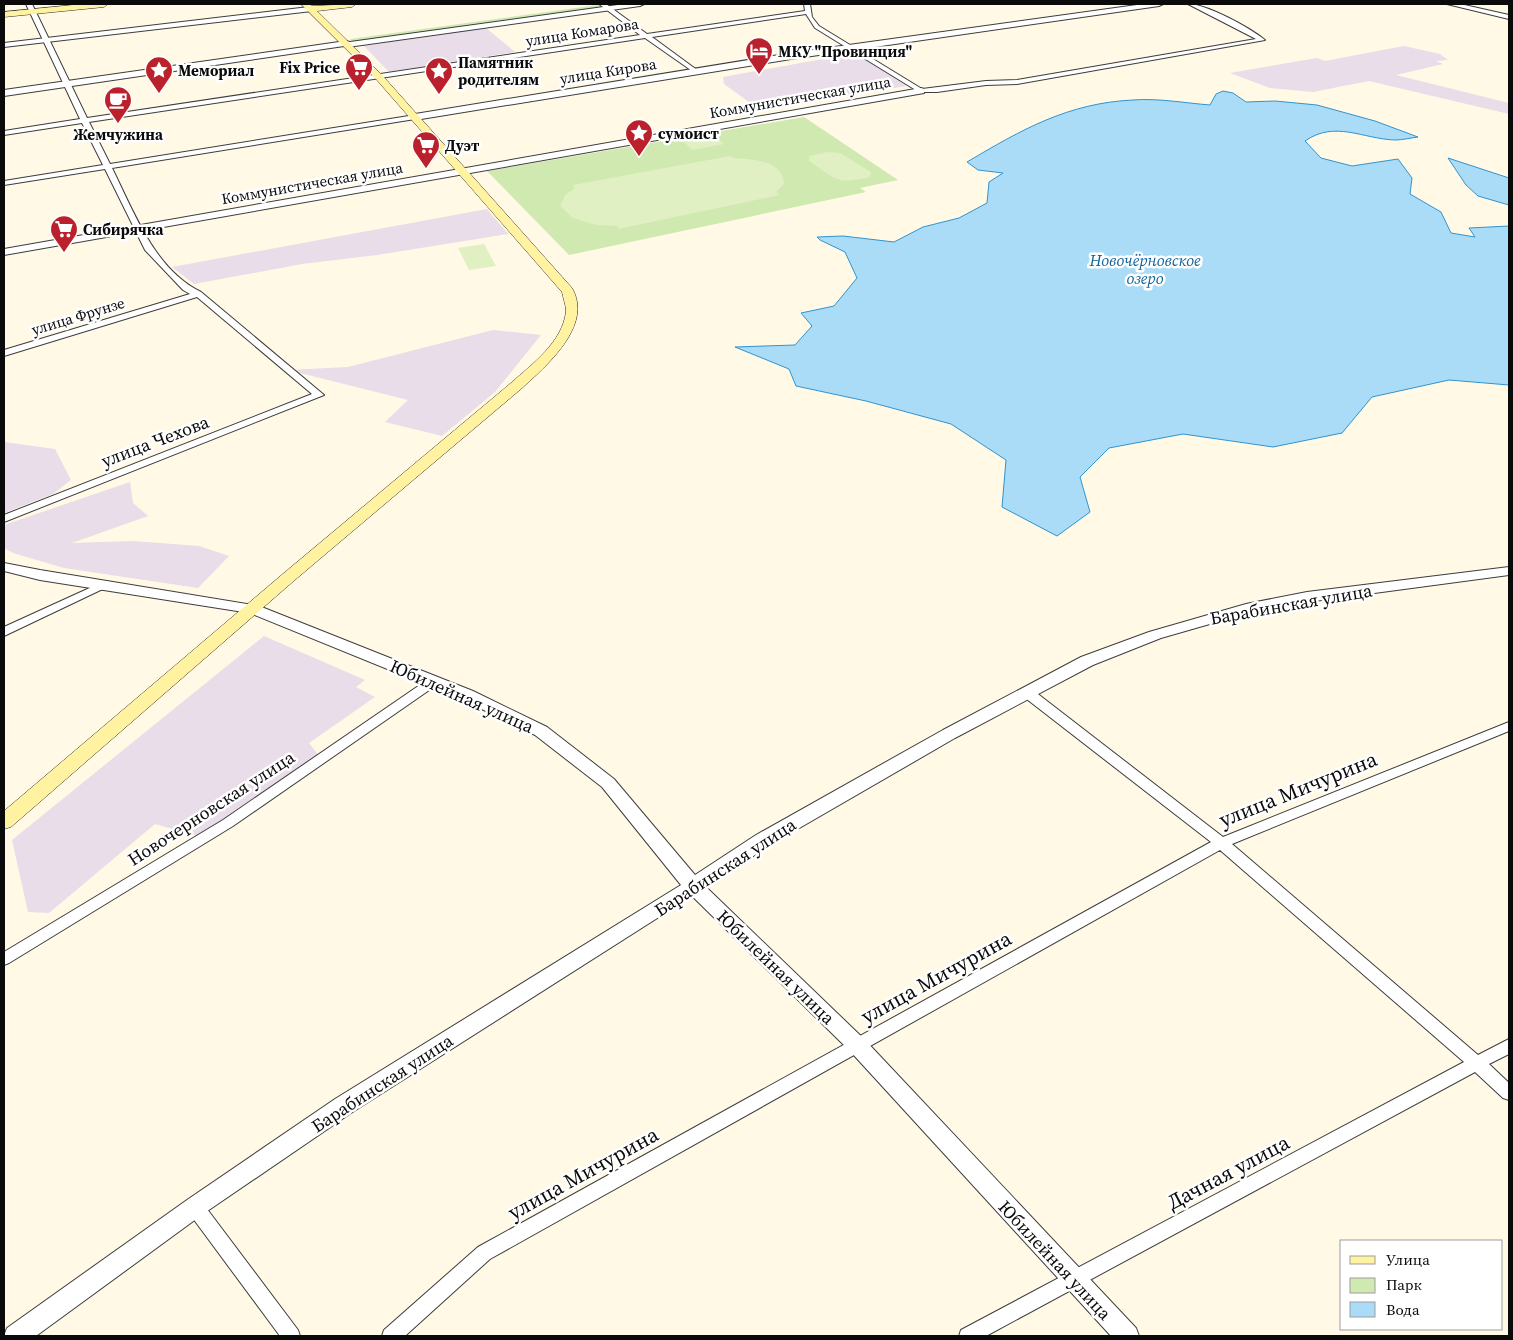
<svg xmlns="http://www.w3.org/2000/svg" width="1513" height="1340" viewBox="0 0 1513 1340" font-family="'Source Serif 4',serif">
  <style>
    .industrial { fill: #e8dde9 }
    .green { fill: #cfe9b1 }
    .pitch { fill: #e1f0c2 }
    .water { fill: #aadcf7; stroke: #3094cf }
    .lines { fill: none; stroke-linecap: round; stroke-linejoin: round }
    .minor-casing { stroke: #3d3d3d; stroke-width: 2 }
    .tertiary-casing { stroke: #3d3d3d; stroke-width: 2 }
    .secondary-casing { stroke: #2c2c2c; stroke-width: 1 }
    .minor { fill: #fff; fill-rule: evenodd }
    .tertiary { fill: #fff; fill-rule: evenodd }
    .secondary { fill: #fff2a1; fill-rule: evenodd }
    .labels { text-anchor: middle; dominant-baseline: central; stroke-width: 5; stroke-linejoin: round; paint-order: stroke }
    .far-street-label { font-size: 15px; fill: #0a0a0a; stroke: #fff }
    .far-poi-label { font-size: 15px; font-weight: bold; fill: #0a0a0a; stroke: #fff; text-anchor: start }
    .far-water-label { font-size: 16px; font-style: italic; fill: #13639b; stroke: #fff }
    .street-label { font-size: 18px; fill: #0a0a0a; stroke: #fff }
    .near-street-label { font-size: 21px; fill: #0a0a0a; stroke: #fff }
  </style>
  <rect width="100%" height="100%" fill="#fff9e6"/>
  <!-- industrial -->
  <path class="industrial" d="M486 28 515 52 389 72 364 46Z
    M1404 46 1440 54 1448 60 1436 61 1443 64 1396 75 1509 103V114L1369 81 1313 92 1270 88 1230 73 1317 58 1325 61Z
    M856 53 907 86 760 110 724 84 723 77Z
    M487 209 508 234 377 255 302 264 194 284 172 267Z
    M493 330 541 335 495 392 442 436 385 422 408 400 288 370 348 367Z
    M4 442 55 449 71 480 53 494 4 513Z
    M130 482 133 503 148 516 72 543 133 541 199 546 229 556 198 588 64 568 13 553 4 548V525Z
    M264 636 365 680 356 687 375 697 309 743 319 756 197 836 155 824 49 913 28 912 12 840Z"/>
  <!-- green -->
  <path class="green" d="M598 5 600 8 354 43 350 39Z
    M804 117 898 180 860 188 866 192 569 255 487 171Z"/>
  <!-- pitch -->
  <path class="pitch" d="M716 137 724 144 692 150 684 142Z
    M828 152 840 153 871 172 870 177C836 185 836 179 809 161V156Z
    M730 156 734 158C752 159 784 161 784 184L776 192 780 195 618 229V226L596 225 573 218 560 206 565 195 575 188 573 185Z
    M484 244 496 266 469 270 458 248Z"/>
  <!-- water -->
  <path class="water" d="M1223 91 1233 93 1246 102 1275 101 1317 105 1375 121 1418 137C1410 138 1402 140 1395 140 1363 139 1335 120 1305 141L1321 158 1352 166 1398 159 1412 178 1410 194 1441 212 1451 233 1475 237 1469 228 1509 226V385L1449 380 1372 397 1342 433 1273 447 1183 434 1109 448 1080 477 1090 512 1057 536 1002 507 1006 460 951 424 866 401 796 386 789 369 735 347 795 345 812 326 801 313 834 306 857 278 845 252 820 240 817 237 843 236 894 242 923 227 959 218 987 203 989 182 1003 173 978 170 967 162C1021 130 1068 103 1133 100 1158 98 1185 103 1210 105L1216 94Z
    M1448 158 1509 178V205L1478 196 1466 185Z"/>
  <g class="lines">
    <!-- minor casing -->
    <g class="minor-casing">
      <path id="minor" d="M26 4H32L87 118 640 35 599 4H606L647 34 805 11 804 4H810L812 17 819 26 922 89 986 81 1017 80 1256 39 1188 4C1207 4 1250 28 1265 40L1017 84 986 85 937 92H919L815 28 806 14 652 37 697 70 698 71 695 73 645 38 89 122 110 164 415 115 419 117 415 119 112 168C134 212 154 269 201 292L324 395 4 522V515L312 394 197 297 4 356V350L190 294 183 290 145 250 105 169 4 185V181L103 165 82 123 4 135V131L80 119Z
        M105 581 109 582 111 584 109 586 4 636V627Z
        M434 677 440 681 438 684 233 826 9 963 4 965V952L223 820 430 678Z
        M1029 690 1034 691 1223 837 1509 722V731L1232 844 1478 1055 1509 1039V1054L1489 1064 1509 1083V1100L1503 1098 1475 1072 986 1336H959L961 1330 1464 1062 1220 850 490 1259 405 1336H382L384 1330 478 1247 1211 842 1024 697 1023 694 1024 691Z
        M195 1199 201 1201 298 1330 300 1336H280L189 1213 186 1207 189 1201Z"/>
    </g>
    <!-- tertiary casing -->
    <g class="tertiary-casing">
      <path id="tertiary" d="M625 4H644L640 6 348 47 344 46 4 96V90L346 41 350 42Z
        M1144 4H1163L1159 6 791 59 415 120 410 117 415 114 791 53Z
        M1447 4H1460L1509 15V19Z
        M309 7 313 9 312 11 4 47V43Z
        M921 88 924 89V93L4 255V249Z
        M4 563 40 570 259 606 473 691 547 727 614 779 695 875 756 835 943 730 1081 657 1149 632 1246 604 1307 592 1509 567V575L1307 602 1248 613 1161 638 1093 665 955 738 770 845 706 887 864 1039 1136 1328 1139 1336H1111L850 1051 692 896 351 1113 203 1214 36 1336H4L7 1328 187 1200 335 1099 681 885 602 787 535 735 461 699 250 613 40 580 4 571Z"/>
    </g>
    <!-- secondary casing -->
    <g class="secondary-casing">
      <path id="secondary" d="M83 4H108L104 7 4 17V12Z
        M301 4H310L312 6 356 4 352 7 317 11 382 75 572 288C594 326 545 367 521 389L296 579 11 827 4 829V811L284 573 511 383C532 364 563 342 566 311 566 305 563 298 562 292L376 79Z"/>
    </g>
    <!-- minor -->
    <use href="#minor" class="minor"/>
    <!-- tertiary -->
    <use href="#tertiary" class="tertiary"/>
    <!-- secondary -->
    <use href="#secondary" class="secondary"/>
  </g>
  <!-- icons -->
  <defs>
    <g id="hotel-pin" transform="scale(1.4375)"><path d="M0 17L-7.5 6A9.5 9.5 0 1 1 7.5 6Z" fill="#ba212c" stroke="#fff"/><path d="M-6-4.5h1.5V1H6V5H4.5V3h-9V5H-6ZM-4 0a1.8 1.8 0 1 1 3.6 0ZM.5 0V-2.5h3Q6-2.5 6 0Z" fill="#fff"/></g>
    <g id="supermarket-pin" transform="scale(1.4375)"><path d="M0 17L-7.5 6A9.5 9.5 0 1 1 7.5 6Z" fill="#ba212c" stroke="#fff"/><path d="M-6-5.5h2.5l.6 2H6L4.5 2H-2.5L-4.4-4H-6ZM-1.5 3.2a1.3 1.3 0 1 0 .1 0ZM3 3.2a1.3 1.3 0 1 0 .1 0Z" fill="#fff"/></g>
    <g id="sight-pin" transform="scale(1.4375)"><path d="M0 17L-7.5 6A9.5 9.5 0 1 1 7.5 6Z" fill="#ba212c" stroke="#fff"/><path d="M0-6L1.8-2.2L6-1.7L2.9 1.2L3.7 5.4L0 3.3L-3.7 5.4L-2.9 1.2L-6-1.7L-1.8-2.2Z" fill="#fff"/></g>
    <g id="cafe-pin" transform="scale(1.4375)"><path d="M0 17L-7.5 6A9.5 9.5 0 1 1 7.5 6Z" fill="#ba212c" stroke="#fff"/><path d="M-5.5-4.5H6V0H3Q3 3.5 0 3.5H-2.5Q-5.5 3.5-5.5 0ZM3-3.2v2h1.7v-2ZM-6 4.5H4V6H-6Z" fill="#fff"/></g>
  </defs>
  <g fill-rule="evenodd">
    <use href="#hotel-pin" x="759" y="51"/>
    <use href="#supermarket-pin" x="359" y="67"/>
    <use href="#sight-pin" x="159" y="70"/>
    <use href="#sight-pin" x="439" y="71"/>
    <use href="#cafe-pin" x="118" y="100"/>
    <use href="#sight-pin" x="639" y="133"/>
    <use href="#supermarket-pin" x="426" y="145"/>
    <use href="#supermarket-pin" x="64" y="229"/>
  </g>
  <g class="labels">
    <!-- far-street labels -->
    <g class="far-street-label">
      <text transform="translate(582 32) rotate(-9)">улица Комарова</text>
      <text transform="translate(608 71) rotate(-9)">улица Кирова</text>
      <text transform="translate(800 97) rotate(-10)">Коммунистическая улица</text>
      <text transform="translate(312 183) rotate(-10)">Коммунистическая улица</text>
      <text transform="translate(78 316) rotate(-17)">улица Фрунзе</text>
    </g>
    <!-- far-poi labels -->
    <g class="far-poi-label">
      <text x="778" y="51">МКУ "Провинция"</text>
      <text x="458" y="62">Памятник<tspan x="458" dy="17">родителям</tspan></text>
      <text x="340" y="67" text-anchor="end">Fix Price</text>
      <text x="178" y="70">Мемориал</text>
      <text x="658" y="133">сумоист</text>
      <text x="118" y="134" text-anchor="middle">Жемчужина</text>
      <text x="445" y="145">Дуэт</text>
      <text x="83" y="229">Сибирячка</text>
    </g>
    <!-- far-water labels -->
    <g class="far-water-label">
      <text x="1145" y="260">Новочёрновское<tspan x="1145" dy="18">озеро</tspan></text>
    </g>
    <!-- street labels -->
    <g class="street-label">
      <text transform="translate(155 441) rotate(-21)">улица Чехова</text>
      <text transform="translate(1291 604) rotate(-10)">Барабинская улица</text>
      <text transform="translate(462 696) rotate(24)">Юбилейная улица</text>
      <text transform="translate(211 808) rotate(-33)">Новочерновская улица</text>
      <text transform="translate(725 867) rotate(-33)">Барабинская улица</text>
      <text transform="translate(776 967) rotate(44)">Юбилейная улица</text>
      <text transform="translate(382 1083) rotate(-33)">Барабинская улица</text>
      <text transform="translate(1055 1260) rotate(47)">Юбилейная улица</text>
    </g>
    <!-- near-street labels -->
    <g class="near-street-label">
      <text transform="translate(1298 789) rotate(-22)">улица Мичурина</text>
      <text transform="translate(936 977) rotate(-29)">улица Мичурина</text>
      <text transform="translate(1228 1172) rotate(-28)">Дачная улица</text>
      <text transform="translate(583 1173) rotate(-29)">улица Мичурина</text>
    </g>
  </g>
  <!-- border -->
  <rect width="1513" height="1340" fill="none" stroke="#0a0a0a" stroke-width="10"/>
  <!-- legend -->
  <rect x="1340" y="1240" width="162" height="90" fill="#ffffff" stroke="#9d9d9d"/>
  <rect x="1350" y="1256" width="25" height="8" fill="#fff2a1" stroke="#9d9d9d"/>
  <text x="1386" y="1265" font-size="15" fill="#0a0a0a">Улица</text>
  <rect x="1350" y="1278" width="25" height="15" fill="#cfe9b1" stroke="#9d9d9d"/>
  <text x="1386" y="1290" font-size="15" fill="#0a0a0a">Парк</text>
  <rect x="1350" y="1302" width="25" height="15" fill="#aadcf7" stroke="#9d9d9d"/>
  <text x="1386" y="1315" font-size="15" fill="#0a0a0a">Вода</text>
</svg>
